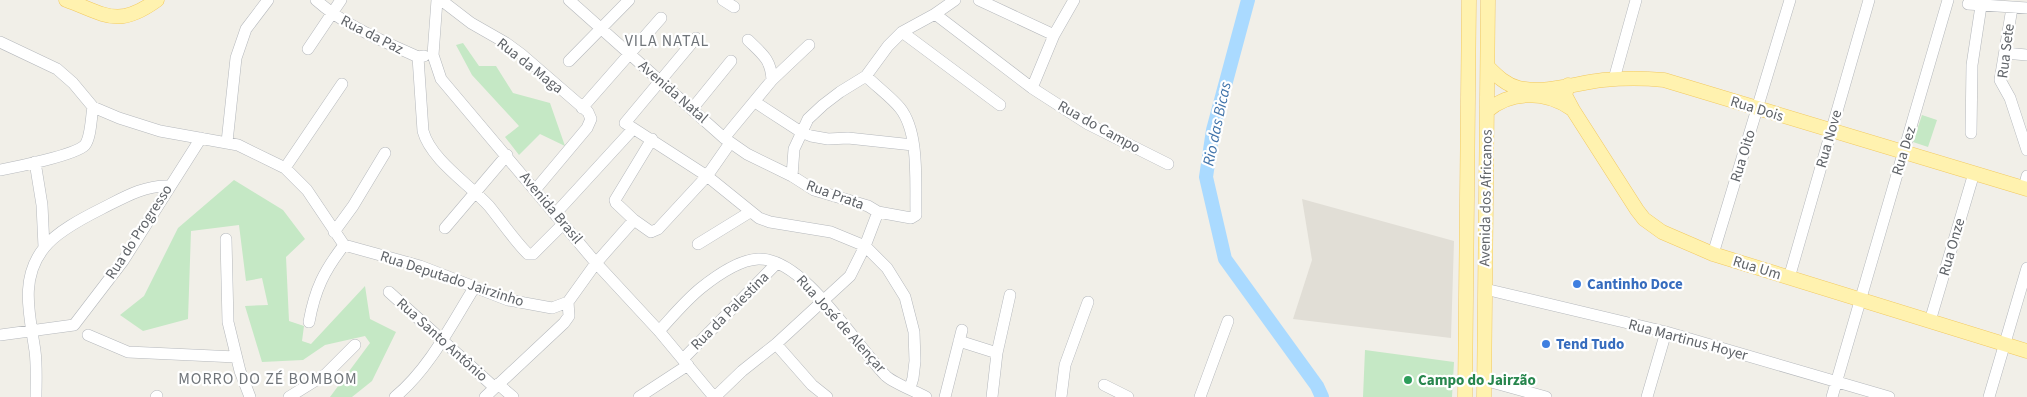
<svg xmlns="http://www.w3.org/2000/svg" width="2027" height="397" viewBox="0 0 2027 397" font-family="'Source Sans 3',sans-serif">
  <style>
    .education { fill: #e1ded6 }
    .grass { fill: #c5e8c5 }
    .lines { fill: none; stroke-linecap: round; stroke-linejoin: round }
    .river { stroke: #aadaff; stroke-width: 14 }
    .minor-casing { stroke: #b5b8bc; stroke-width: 12 }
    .major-casing { stroke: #f2c960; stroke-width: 15 }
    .minor { stroke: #fff; stroke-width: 11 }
    .major { stroke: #fff2af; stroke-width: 14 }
    .shop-dot { fill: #3f7fe0; stroke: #fff; stroke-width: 2 }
    .leisure-dot { fill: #2e9e5b; stroke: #fff; stroke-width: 2 }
    .labels { text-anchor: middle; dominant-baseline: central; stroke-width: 4.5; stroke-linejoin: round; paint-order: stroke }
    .street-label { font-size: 15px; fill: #5f6368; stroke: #fff }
    .shop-label { font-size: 15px; font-weight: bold; fill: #366cbe; stroke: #fff; text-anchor: start }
    .leisure-label { font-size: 15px; font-weight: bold; fill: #27864d; stroke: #fff; text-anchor: start }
    .neighbourhood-label { font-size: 16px; letter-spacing: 1px; fill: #70757a; stroke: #fff }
    .water-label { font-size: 16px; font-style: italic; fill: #4174aa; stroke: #fff }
  </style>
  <rect width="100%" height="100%" fill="#f1efe8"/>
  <!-- education -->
  <path class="education" d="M1302 199 1454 241 1451 338 1293 319 1312 260Z"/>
  <!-- grass -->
  <path class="grass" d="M463 43 479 66H496L513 93 550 103 565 146 540 134 519 155 505 137 519 126 472 75 456 45Z
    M1922 115 1937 120 1928 147 1913 142Z
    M234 180 283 210 305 239 286 257 289 321 304 326 302 341 311 344 365 286 370 319 396 332 372 381 352 397H330L370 343 365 336 325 345 303 360 262 362 245 306 268 305 262 278 246 281 239 225 191 231 188 319 143 331 120 315 144 296 178 228Z
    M1365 350 1454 362 1452 397H1363Z"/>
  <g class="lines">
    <!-- river -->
    <path class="river" d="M1248 0 1213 130 1206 177 1225 259 1317 386 1322 397"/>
    <!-- minor casing -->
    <g class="minor-casing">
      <path id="minor" d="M316 0C345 26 383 41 418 57L424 56
        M437 0 433 55 441 79 596 263 659 331 714 397
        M441 0 471 23 506 43 521 54 588 112 591 119 587 128 535 190
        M569 0 724 138 747 154 792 176 814 190 868 206 878 212 911 218 916 215C915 184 920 133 900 108 891 97 877 87 866 76
        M723 0 734 7
        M979 0 1054 35
        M1968 4 2027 8
        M2012 8 2000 80 2010 98 2027 150
        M935 14 1032 88 1088 124 1168 164
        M902 32 1000 105
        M696 38 625 123 707 176 759 218 770 222 831 232 865 246 887 268 905 297 914 332 915 361 913 378 910 388
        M748 40C762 54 771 59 772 80
        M0 42 57 69 73 83 93 107 119 118 160 131 238 145 285 168 307 190 344 245 420 266 508 300 552 308 568 302 596 263 634 220
        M308 49 341 0
        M2005 53 2027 55
        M418 57 423 131C431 160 469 184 489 206 502 222 514 240 528 254H533L563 224
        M569 61 629 0
        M1614 79 1636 0
        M1032 88 1054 35 1074 0
        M755 102 801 132 811 136 828 139 848 138 913 145
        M582 108 661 18
        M692 109 731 61
        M1971 133 1972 65 1981 6
        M724 138 772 80 809 45
        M652 139 615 200 616 203 634 220 651 232 658 229 707 176 730 143
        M227 142 236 58 246 29 268 0
        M35 162 42 205 44 247
        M285 168 342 84
        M0 170C16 167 76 155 85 145 91 137 91 118 93 107
        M792 176 794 149 808 119 823 105 840 92 866 76 888 46 902 32 935 14 955 0
        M2024 188 2027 176
        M555 214 633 129
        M445 228 507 155
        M334 232 353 206 385 153
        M226 239 228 322 240 371 250 397
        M698 244 750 212
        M1713 254 1790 0
        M1789 278 1869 0
        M1485 289 1666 332 1889 397
        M389 292 494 387
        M1930 321 1974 173
        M309 322C315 289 324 271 344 245
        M659 331C672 317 685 301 701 288 716 276 738 260 758 259 804 257 856 346 886 376 895 384 915 391 926 397
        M0 335 74 325 123 261 201 138
        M88 335 128 352 236 357
        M959 341 997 353
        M776 344 812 385 827 397
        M683 359 777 263
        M1484 380 1546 397
        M498 384 513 397
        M1104 385 1128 397
        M36 397C36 382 37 366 35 351 30 316 19 279 44 248 56 232 83 218 101 209 123 198 144 185 169 186
        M156 397 157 396
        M289 397 326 374 355 345
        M395 397C429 369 451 325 474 288
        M485 397 564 323 569 316 568 302
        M639 397 688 365
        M715 397 742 371 776 344 850 276 865 246 878 212
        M945 397 962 330
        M992 397 997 353 1010 295
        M1061 397 1065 365 1088 302
        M1200 397 1228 321
        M1647 397 1666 332
        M1832 397 1948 0
        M1989 397 2027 268"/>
    </g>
    <!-- major casing -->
    <g class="major-casing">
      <path id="major" d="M66 0C105 14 117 29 157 0
        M1488 67C1497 76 1506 85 1519 88 1546 94 1576 83 1603 80 1623 78 1644 78 1664 80L2027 189
        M1568 85 1565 95 1573 110 1637 210 1644 219 1662 232 1713 254 2027 351
        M1487 111C1511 90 1546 91 1572 109
        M1465 397 1469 0
        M1484 397 1488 0"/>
    </g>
    <!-- minor -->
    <use href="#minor" class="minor"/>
    <!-- major -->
    <use href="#major" class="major"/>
  </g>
  <!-- markers -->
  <g class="shop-dot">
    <circle cx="1577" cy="284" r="5"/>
    <circle cx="1546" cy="344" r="5"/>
  </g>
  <circle class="leisure-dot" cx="1408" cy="380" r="5"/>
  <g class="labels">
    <!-- street labels -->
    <g class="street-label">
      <text transform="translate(372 35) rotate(27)">Rua da Paz</text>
      <text transform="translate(2006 51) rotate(-83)">Rua Sete</text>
      <text transform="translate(530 66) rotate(38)">Rua da Maga</text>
      <text transform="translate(673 92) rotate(41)">Avenida Natal</text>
      <text transform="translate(1757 109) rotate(17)">Rua Dois</text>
      <text transform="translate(1099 127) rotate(29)">Rua do Campo</text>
      <text transform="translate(1829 139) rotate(-74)">Rua Nove</text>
      <text transform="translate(1904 151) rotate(-73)">Rua Dez</text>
      <text transform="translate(1743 156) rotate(-73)">Rua Oito</text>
      <text transform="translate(835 195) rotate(20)">Rua Prata</text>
      <text transform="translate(1486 198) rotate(-89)">Avenida dos Africanos</text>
      <text transform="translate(551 208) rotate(50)">Avenida Brasil</text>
      <text transform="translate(139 232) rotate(-57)">Rua do Progresso</text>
      <text transform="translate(1952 247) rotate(-74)">Rua Onze</text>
      <text transform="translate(1757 268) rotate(17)">Rua Um</text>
      <text transform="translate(452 279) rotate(18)">Rua Deputado Jairzinho</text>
      <text transform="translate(730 311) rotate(-45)">Rua da Palestina</text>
      <text transform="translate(841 324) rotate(48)">Rua José de Alençar</text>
      <text transform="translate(442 340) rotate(42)">Rua Santo Antônio</text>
      <text transform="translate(1688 340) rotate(15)">Rua Martinus Hoyer</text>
    </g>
    <!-- shop labels -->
    <g class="shop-label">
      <text x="1587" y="284">Cantinho Doce</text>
      <text x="1556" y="344">Tend Tudo</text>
    </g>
    <!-- leisure labels -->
    <g class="leisure-label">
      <text x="1418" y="380">Campo do Jairzão</text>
    </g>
    <!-- neighbourhood labels -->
    <g class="neighbourhood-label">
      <text x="667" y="41">VILA NATAL</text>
      <text x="268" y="379">MORRO DO ZÉ BOMBOM</text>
    </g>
    <!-- water labels -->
    <g class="water-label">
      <text transform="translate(1217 124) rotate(-78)">Rio das Bicas</text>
    </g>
  </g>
</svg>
